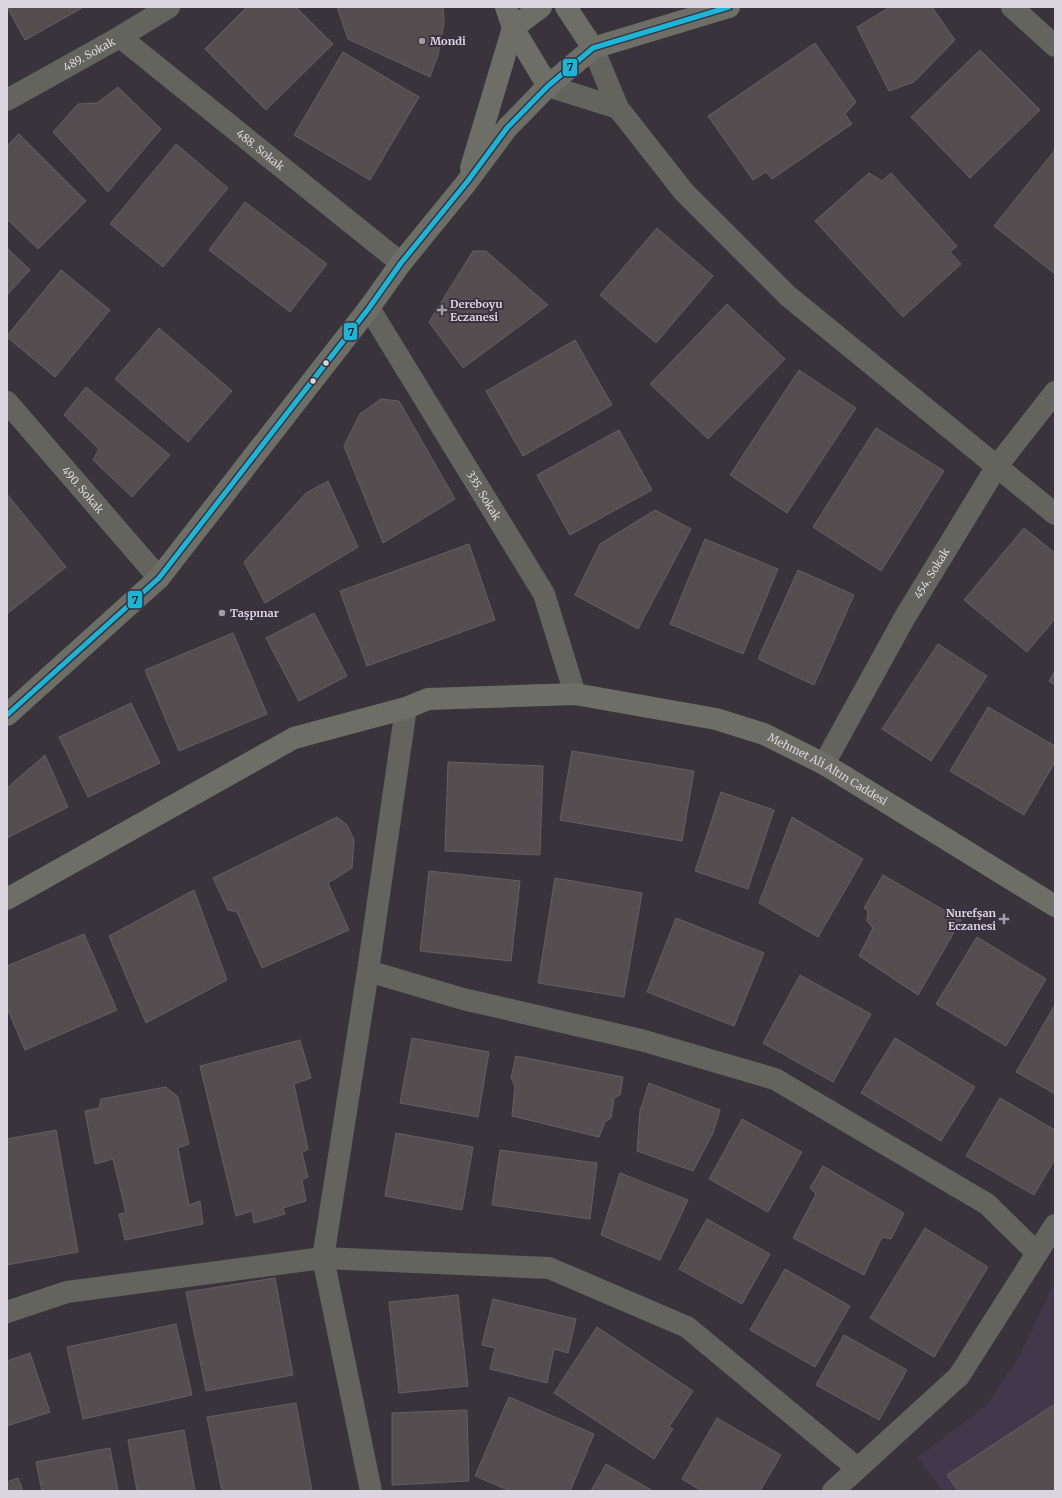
<svg xmlns="http://www.w3.org/2000/svg" width="1062" height="1498" viewBox="0 0 1062 1498" font-family="Merriweather,serif">
  <style>
    .built { fill: #43384b }
    .building { fill: #544e50; stroke: #655f61 }
    .lines { fill: none; stroke-linecap: round; stroke-linejoin: round }
    .street { stroke: #63645d; stroke-width: 22 }
    .secondary { stroke: #6d6e66; stroke-width: 22 }
    .bus-1-casing { stroke: #3a3140; stroke-width: 8 }
    .bus-1 { stroke: #1ab6d8; stroke-width: 5 }
    .poi-dot { fill: #a29da5; stroke: #3a3140; stroke-width: 1.5 }
    .bus-dot { fill: #dad5de; stroke: #3a3140; stroke-width: 1.5 }
    .labels { text-anchor: middle; dominant-baseline: central; stroke-width: 4; stroke-linejoin: round; paint-order: stroke }
    .poi-label { font-size: 11px; font-weight: bold; fill: #dad5de; stroke: #3a3140; text-anchor: start }
    .street-label { font-size: 11px; fill: #dad5de; stroke: #3a3140 }
    .line-badge { stroke: #3a3140; stroke-width: 1.5 }
    .pale-badge-label { font-size: 11px; text-anchor: middle; font-weight: bold; fill: #111 }
  </style>
  <rect width="100%" height="100%" fill="#39343c"/>
  <!-- built -->
  <path class="built" d="M1055 1282V1491H943L918 1457 986 1406 1021 1354Z"/>
  <!-- building -->
  <path class="building" d="M7 7H81L82 8 25 40Z
    M247 7H296L333 44 266 110 205 49Z
    M337 7H443L444 23 438 55 430 77 348 39Z
    M890 7H932L955 40 914 82 889 91 857 27Z
    M815 43 856 102 845 114 852 124 772 179 766 172 753 180 708 116Z
    M980 50 1040 110 970 178 911 117Z
    M343 52 419 97 370 180 294 135Z
    M118 87 161 129 108 192 53 132 78 104 97 103Z
    M19 134 86 201 38 249 7 219V146Z
    M176 144 228 188 163 267 110 224Z
    M1055 150V274L994 226Z
    M869 173 882 181 891 173 957 246 950 252 961 264 903 317 815 221Z
    M245 202 327 264 290 312 209 250Z
    M657 228 713 276 656 343 600 295Z
    M7 248 30 270 7 295Z
    M473 251H486L548 305 463 368 429 322Z
    M61 270 110 310 55 377 7 337V336Z
    M727 304 785 359 708 439 650 384Z
    M159 328 232 391 188 442 115 379Z
    M575 340 612 405 523 456 486 391Z
    M799 370 856 408 787 513 730 475Z
    M86 387 170 455 132 497 93 460 99 449 64 415Z
    M381 399 399 401 455 499 383 543 344 446 360 414Z
    M876 428 944 471 881 571 813 527Z
    M619 430 652 490 570 535 537 475Z
    M328 481 358 547 265 603 244 562 306 493Z
    M7 494 66 567 7 614Z
    M655 510 691 529 638 629 575 595 600 544Z
    M1024 528 1055 553V619L1027 652 964 600Z
    M705 539 778 569 743 654 670 624Z
    M469 544 495 620 367 666 340 591Z
    M798 570 854 595 814 685 758 659Z
    M314 613 347 676 299 701 266 638Z
    M233 633 267 714 179 751 145 670Z
    M938 644 987 676 931 761 882 729Z
    M1055 671V685L1049 681Z
    M131 703 160 763 88 797 59 737Z
    M988 707 1055 746V762L1024 815 950 771Z
    M572 751 694 771 682 841 560 820Z
    M45 755 68 807 7 838V788Z
    M448 762 543 766 540 855 445 851Z
    M721 792 774 810 748 889 695 871Z
    M337 817 347 825 354 840 352 868 328 883 349 930 262 968 237 912 228 910 213 878Z
    M792 817 863 859 818 937 759 903Z
    M429 871 520 881 511 961 420 951Z
    M883 875 961 920 918 995 859 956 873 928 867 921 868 911 864 908Z
    M555 878 642 893 624 997 538 983Z
    M194 890 227 980 146 1023 109 936Z
    M676 918 764 953 734 1026 647 992Z
    M84 934 117 1010 25 1050 7 1008V966Z
    M977 937 1046 979 1006 1046 936 1004Z
    M800 975 871 1014 833 1082 763 1043Z
    M1055 1005V1094L1016 1072Z
    M412 1038 489 1052 478 1117 400 1103Z
    M895 1038 975 1087 941 1141 861 1093Z
    M300 1040 311 1078 294 1084 308 1149 302 1153 308 1177 302 1180 306 1201 283 1208 285 1214 254 1223 252 1211 236 1216 200 1066Z
    M516 1056 623 1077 620 1095 614 1098 611 1118 605 1122 599 1137 512 1116 515 1086 511 1078Z
    M649 1083 720 1110 713 1133 693 1171 637 1151 640 1111Z
    M166 1087 178 1097 189 1144 178 1148 189 1205 200 1201 203 1224 125 1240 119 1214 126 1213 113 1159 95 1164 85 1111 99 1108 101 1099Z
    M1000 1098 1055 1130V1159L1034 1195 966 1156Z
    M742 1119 802 1152 768 1212 709 1179Z
    M56 1130 78 1252 7 1265V1139Z
    M396 1133 473 1147 462 1210 385 1196Z
    M500 1150 597 1163 590 1219 492 1205Z
    M823 1166 904 1213 891 1239 882 1237 864 1275 793 1238 816 1194 810 1188Z
    M620 1173 688 1200 660 1260 601 1235Z
    M707 1219 770 1254 742 1304 679 1269Z
    M925 1228 988 1267 934 1357 870 1318Z
    M785 1269 850 1306 815 1367 750 1330Z
    M275 1278 293 1375 206 1391 186 1292Z
    M458 1295 468 1386 399 1393 389 1302Z
    M493 1299 576 1319 568 1353 554 1349 547 1383 490 1369 495 1348 482 1345Z
    M176 1324 192 1395 83 1419 67 1347Z
    M597 1327 693 1391 669 1427 673 1429 654 1459 554 1393Z
    M844 1335 907 1370 879 1420 816 1385Z
    M30 1353 50 1412 7 1426V1361Z
    M509 1397 594 1434 570 1491H510L475 1476Z
    M296 1403 312 1491H222L207 1417Z
    M1055 1404V1490L1053 1491H958L947 1475Z
    M467 1410 469 1481 392 1485V1413Z
    M717 1418 781 1455 760 1491H702L682 1479Z
    M184 1430 195 1491H137L128 1440Z
    M110 1448 118 1491H42L36 1462Z
    M606 1464 653 1491H591Z
    M18 1478 23 1491H7V1482Z"/>
  <g class="lines">
    <!-- street -->
    <g class="street">
      <path d="M1012 7 1055 46"/>
      <path id="s1" d="M120 37 401 263"/>
      <path d="M593 48 618 108 684 192 788 296 1055 514"/>
      <path d="M548 86 618 108"/>
      <path id="s2" d="M7 100 120 37 169 7"/>
      <path id="s3" d="M369 308 544 594 575 694"/>
      <path id="s4" d="M7 402 159 578"/>
      <path id="s5" d="M824 764 905 617 997 466 1055 392"/>
      <path d="M368 971 463 999 641 1040 775 1079 987 1204 1037 1253"/>
      <path d="M7 1312 67 1292 323 1258 549 1268 687 1327 857 1468"/>
      <path d="M371 1491 323 1258 368 971 406 708"/>
      <path d="M833 1491 959 1376 1055 1225"/>
    </g>
    <!-- secondary -->
    <g class="secondary">
      <path d="M506 7 513 28 548 86"/>
      <path d="M566 7 593 48"/>
      <path d="M471 168 513 28 541 7"/>
      <path d="M7 715 159 578 369 308 401 263 467 182 507 128 548 86 593 48 729 7"/>
      <path id="s6" d="M7 899 294 738 406 708 428 699 575 694 716 719 764 734 824 764 1055 906"/>
    </g>
    <!-- bus-1 casing -->
    <g class="bus-1-casing">
      <path id="bus-1" d="M7 715 159 578 369 308 401 263 467 182 507 128 548 86 593 48 729 7"/>
    </g>
    <!-- bus-1 -->
    <use href="#bus-1" class="bus-1"/>
  </g>
  <!-- markers -->
  <g class="poi-dot">
    <circle cx="422" cy="41" r="4"/>
    <path d="M440 304h4v4h4v4h-4v4h-4v-4h-4v-4h4z"/>
    <circle cx="222" cy="613" r="4"/>
    <path d="M1002 913h4v4h4v4h-4v4h-4v-4h-4v-4h4z"/>
  </g>
  <g class="bus-dot">
    <circle cx="326" cy="363" r="3.5"/>
    <circle cx="313" cy="381" r="3.5"/>
  </g>
  <g class="labels">
    <!-- poi labels -->
    <g class="poi-label">
      <text x="430" y="41">Mondi</text>
      <text x="450" y="304">Dereboyu<tspan x="450" dy="13">Eczanesi</tspan></text>
      <text x="230" y="613">Taşpınar</text>
      <text x="996" y="913" text-anchor="end">Nurefşan<tspan x="996" dy="13">Eczanesi</tspan></text>
    </g>
    <!-- street labels -->
    <g class="street-label">
      <text stroke="none"><textPath href="#s2" startOffset="94">489. Sokak</textPath></text>
      <text stroke="none"><textPath href="#s1" startOffset="180">488. Sokak</textPath></text>
      <text stroke="none"><textPath href="#s4" startOffset="116">490. Sokak</textPath></text>
      <text stroke="none"><textPath href="#s3" startOffset="220">335. Sokak</textPath></text>
      <text stroke="none"><textPath href="#s5" startOffset="219">454. Sokak</textPath></text>
      <text stroke="none"><textPath href="#s6" startOffset="882">Mehmet Ali Altın Caddesi</textPath></text>
    </g>
  </g>
  <g class="line-badge">
    <rect x="562" y="58" width="16" height="19" rx="4" fill="#1ab6d8"/>
    <rect x="343" y="322" width="15" height="19" rx="4" fill="#1ab6d8"/>
    <rect x="127" y="590" width="16" height="19" rx="4" fill="#1ab6d8"/>
  </g>
  <g class="pale-badge-label">
    <text x="570" y="71">7</text>
    <text x="351" y="336">7</text>
    <text x="135" y="604">7</text>
  </g>
  <!-- border -->
  <rect width="1062" height="1498" fill="none" stroke="#dad5de" stroke-width="16"/>
</svg>
